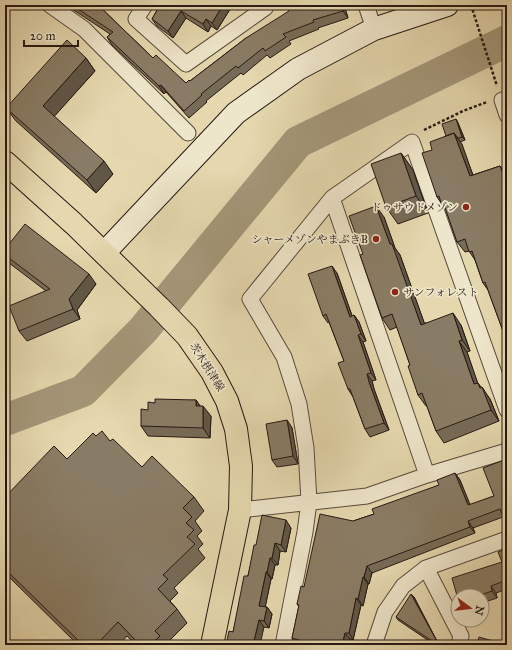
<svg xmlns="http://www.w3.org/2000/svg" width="512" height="650" viewBox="0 0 512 650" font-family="'IM FELL Great Primer','Noto Serif JP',serif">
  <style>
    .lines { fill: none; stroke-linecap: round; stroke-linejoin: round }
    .river { stroke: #a49779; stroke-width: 32 }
    .street-casing { stroke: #56493a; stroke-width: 17 }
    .secondary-casing { stroke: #261913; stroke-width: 24 }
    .primary-casing { stroke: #261913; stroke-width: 24 }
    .path { stroke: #261913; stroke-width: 2.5; stroke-dasharray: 3 2; stroke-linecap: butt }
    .street { stroke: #eee6ca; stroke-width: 15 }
    .secondary { stroke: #eee6ca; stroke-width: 22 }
    .primary { stroke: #e5d8ae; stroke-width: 22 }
    .wall { fill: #766b56; stroke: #261913 }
    .shaded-wall { fill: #605746; stroke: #261913 }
    .building { fill: #897c64; stroke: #261913 }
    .poi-dot { fill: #8f2418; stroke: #eee6ca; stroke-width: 1.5 }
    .labels { text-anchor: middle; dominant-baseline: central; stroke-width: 3.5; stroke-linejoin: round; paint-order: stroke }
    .poi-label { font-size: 11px; fill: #261913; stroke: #eee6ca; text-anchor: end }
    .street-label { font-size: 11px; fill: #261913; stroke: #eee6ca }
  </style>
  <rect width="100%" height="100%" fill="#e5d8ae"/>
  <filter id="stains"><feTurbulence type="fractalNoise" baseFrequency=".005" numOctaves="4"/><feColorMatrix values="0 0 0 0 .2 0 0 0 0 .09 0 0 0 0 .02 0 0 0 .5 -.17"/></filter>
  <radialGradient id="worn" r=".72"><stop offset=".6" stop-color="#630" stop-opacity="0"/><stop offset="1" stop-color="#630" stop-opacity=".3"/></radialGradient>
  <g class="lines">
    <!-- river -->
    <path class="river" d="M5 420 83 391 143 330 298 142 507 41"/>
    <!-- street casing -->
    <g class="street-casing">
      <path id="street" d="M50 5 84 29 188 133
        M145 5 136 19 186 64 265 8 264 5
        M366 5 374 29
        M507 99 502 100 507 115
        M332 198 427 475
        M240 510 367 496 427 475 507 451
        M426 568 461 636 459 645
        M283 645 305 532 309 502 306 448 299 404 284 357 250 299 332 198 412 142 507 410
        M374 645 385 612 403 586 426 568 507 539"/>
    </g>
    <!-- secondary casing -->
    <g class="secondary-casing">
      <path id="secondary" d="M104 253 236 113 298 69 374 29 447 5"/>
    </g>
    <!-- primary casing -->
    <g class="primary-casing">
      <path id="primary" d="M5 162 74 224 159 307 187 336 212 372 227 401 236 429 241 466 240 510 212 645"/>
    </g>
    <!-- path -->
    <path class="path" d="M471 5 497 86
      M424 130 463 111 487 102"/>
    <!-- street -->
    <use href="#street" class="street"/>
    <!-- secondary -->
    <use href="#secondary" class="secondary"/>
    <!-- primary -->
    <use href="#primary" class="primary"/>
  </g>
  <!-- wall -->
  <path class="wall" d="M66 5H98L153 58 186 83 190 81 246 38 344 5 348 18 318 28 319 29 289 41 291 44 270 58 267 55 243 75 241 73 206 101 207 102 189 118 166 92 164 94 112 45 107 37 110 34Z
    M160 5H239L236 9 232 6 217 30 211 26 208 32 186 18 173 38 157 26 152 19Z
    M86 58 95 71 54 116 113 174 96 193 16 121 6 108Z
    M456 119 458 123 465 140 460 142 473 175 500 166 507 175V342L488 290 483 283 475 260 469 251 465 252 457 242 446 210 437 197 432 150 446 136Z
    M401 153 413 170 428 213 398 224 386 207Z
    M384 217 395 248 400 255 424 323 461 325 470 351 467 352 477 383 490 399 499 421 444 443 436 431 427 406H426L418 395 410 365 397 327 390 330 382 318 363 254Z
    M5 249 96 284 77 310 80 319 27 341 19 331 46 291 9 263 5 257Z
    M337 273 352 316 354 315 359 322 366 341 363 342 376 380 372 381 374 389 389 430 370 437 365 429 353 397 348 389 344 361 329 322 328 323 323 316Z
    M196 400 200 406 211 416 210 438 148 436 141 426 148 410 155 403Z
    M287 420 292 428 298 464 277 467 272 460Z
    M96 436 110 441 142 467 194 497 204 511 195 521 202 531 197 536 203 544 198 549 205 558 174 588 178 593 170 601 177 609 187 623 166 644V645H136L127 636 119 645H78L5 573V497L67 459Z
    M507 465V521L503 517 473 528 475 533 372 573 369 584H368L363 606 361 605 353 640 350 639 348 645H296L292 638 299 607 297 604 304 587 353 521 374 514 439 485 455 473 460 480 470 505 494 496Z
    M291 528 286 552 280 551 278 565H275L272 579H271L265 607H267L272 614 269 628 264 627 233 632 256 545Z
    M507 549V589L496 593 497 598 482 603V596H458L502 562Z
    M414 597 439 645H435L398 620 396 617Z"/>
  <!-- shaded-wall -->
  <path class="shaded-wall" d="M223 5H231L232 6 217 30 212 23Z
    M234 5H239L236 9Z
    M341 5H344L348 18 343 11Z
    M181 11 186 18 173 38 168 31Z
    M206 19 211 26 208 32 203 24Z
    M86 58 95 71 52 119 43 106Z
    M161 85 166 92 164 94 159 86Z
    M456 119 458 123 465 140 462 137Z
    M454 133 462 144 477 187 470 176Z
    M401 153 413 170 428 213 416 196Z
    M104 161 113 174 96 193 87 180Z
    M500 166 507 175V185Z
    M376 206 384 217 395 248 400 255 429 336 421 325 390 244Z
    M332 266 337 273 355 324 350 317Z
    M89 274 96 284 77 310 80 319 73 309 69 299Z
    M453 313 461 325 470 351 462 340Z
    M354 315 359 322 366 341 361 334Z
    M358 335 363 342 376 380 371 373Z
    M459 341 467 352 482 395 474 384Z
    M367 374 372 381 374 389 389 430 384 423 369 382Z
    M478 383 484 391 482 387 490 399 499 421 491 410 480 388Z
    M196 400 203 410 196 406Z
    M203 406 211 416 210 438 203 428Z
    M287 420 292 428 298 464 293 456Z
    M455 473 460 480 473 512 468 505Z
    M286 520 291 528 286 552 281 545Z
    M468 521 473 528 475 533 470 527Z
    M275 543 280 551 278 565 272 558Z
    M270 558 275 565 272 579 267 572Z
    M367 566 372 573 369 584 364 577Z
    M266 572 271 579 264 613 259 606Z
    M363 577 368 584 363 606 358 599Z
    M491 586 496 593 497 598 492 591Z
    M411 594 414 597 439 645Z
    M356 598 361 605 353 640 349 633Z
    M267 607 272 614 269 628 264 621Z
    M259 620 264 627 260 645H253Z
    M345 633 350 639 348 645H342Z"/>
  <!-- building -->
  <path class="building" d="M72 5H98L153 58 156 55 186 83 189 80 190 81 246 38 289 11 287 5H341L343 11 313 20 314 22 283 34 286 37 265 51 263 48 238 68 236 66 201 94 202 95 184 111 161 85 159 86 107 37 113 32Z
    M160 5H223L212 23 206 19 203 24 181 11 168 31 152 19Z
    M67 40 86 58 43 106 104 161 87 180 6 108Z
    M456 119 462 137 458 138 454 133 446 136 442 124Z
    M454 133 470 176 500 166 507 185V342L485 282 483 283 472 251 469 252 465 239 457 242 444 205 442 206 439 196 437 197 422 153 432 150 430 142Z
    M401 153 416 196 386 207 371 164Z
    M376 206 390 244H392L421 325 453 313 462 340 459 341 474 384 478 383 480 388 482 387 491 410 436 431 422 393 418 395 408 366 410 365 392 314 382 318 360 255 363 254 349 216Z
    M25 224 89 274 69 299 73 309 19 331 9 306 50 289 5 255V249Z
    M332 266 350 317 354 315 361 334 358 335 371 373 367 374 369 382 384 423 365 429 350 389H348L338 363 344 361 326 314 323 316 308 274Z
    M155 399 196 400V406H203V428L141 426V409L148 410V402L155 403Z
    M287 420 293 456 272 460 266 424Z
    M102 431 110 441 113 439 142 467 152 456 194 497 183 508 192 517 186 523 194 530 187 537 195 544 163 575 168 579 158 589 177 609 155 631 160 636 150 645H140L118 622 96 645H83L5 569V497L54 446 67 459 93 433 96 436Z
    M504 460 507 469V512L502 514 500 509 468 521 470 527 367 566 364 577H363L358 599 356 598 349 633H345L342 645H298L299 640 292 638 299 605 297 604 301 586 304 587 320 514 353 521 374 514 372 509 439 485 437 480 455 473 468 505 494 496 483 468Z
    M262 515 286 520 281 545 275 543 272 558H270L267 572H266L259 606 267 607 264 621 259 620 253 645H226L229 631 233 632 244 576H248L254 545H256Z
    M507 549V580L491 586 492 591 478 596H458V599L452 578 502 562 498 552Z
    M411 594 439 645H438L396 617Z
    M479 637 500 643 499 645H477Z"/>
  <!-- markers -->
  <g class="poi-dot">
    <circle cx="466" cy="207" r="4"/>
    <circle cx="376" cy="239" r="4"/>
    <circle cx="395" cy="292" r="4"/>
  </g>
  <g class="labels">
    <!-- poi labels -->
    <g class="poi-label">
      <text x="458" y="207">ドゥサウドメゾン</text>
      <text x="368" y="239">シャーメゾンやまぶきB</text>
      <text x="403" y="292" text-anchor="start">サンフォレスト</text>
    </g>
    <!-- street labels -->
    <g class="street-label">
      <text transform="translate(207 367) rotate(58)">茨木摂津線</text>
    </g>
  </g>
  <!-- margin -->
  <rect width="512" height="650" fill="none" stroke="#e5d8ae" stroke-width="20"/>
  <rect x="6" y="6" width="500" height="638" fill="none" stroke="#261913" stroke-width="2"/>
  <rect x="10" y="10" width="492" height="630" fill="none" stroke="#261913"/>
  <!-- north arrow -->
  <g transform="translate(470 608) rotate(105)"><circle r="19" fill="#eee6ca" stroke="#9e9481"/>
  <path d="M0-3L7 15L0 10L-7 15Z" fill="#8f2418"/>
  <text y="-6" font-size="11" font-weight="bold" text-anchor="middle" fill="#261913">N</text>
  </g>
  <!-- scale -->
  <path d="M24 40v6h54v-6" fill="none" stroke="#261913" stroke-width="2"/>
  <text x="30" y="40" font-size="12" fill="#261913" stroke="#eee6ca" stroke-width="3" paint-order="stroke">20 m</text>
  <rect width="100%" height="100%" filter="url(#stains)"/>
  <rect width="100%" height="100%" fill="url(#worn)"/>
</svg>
